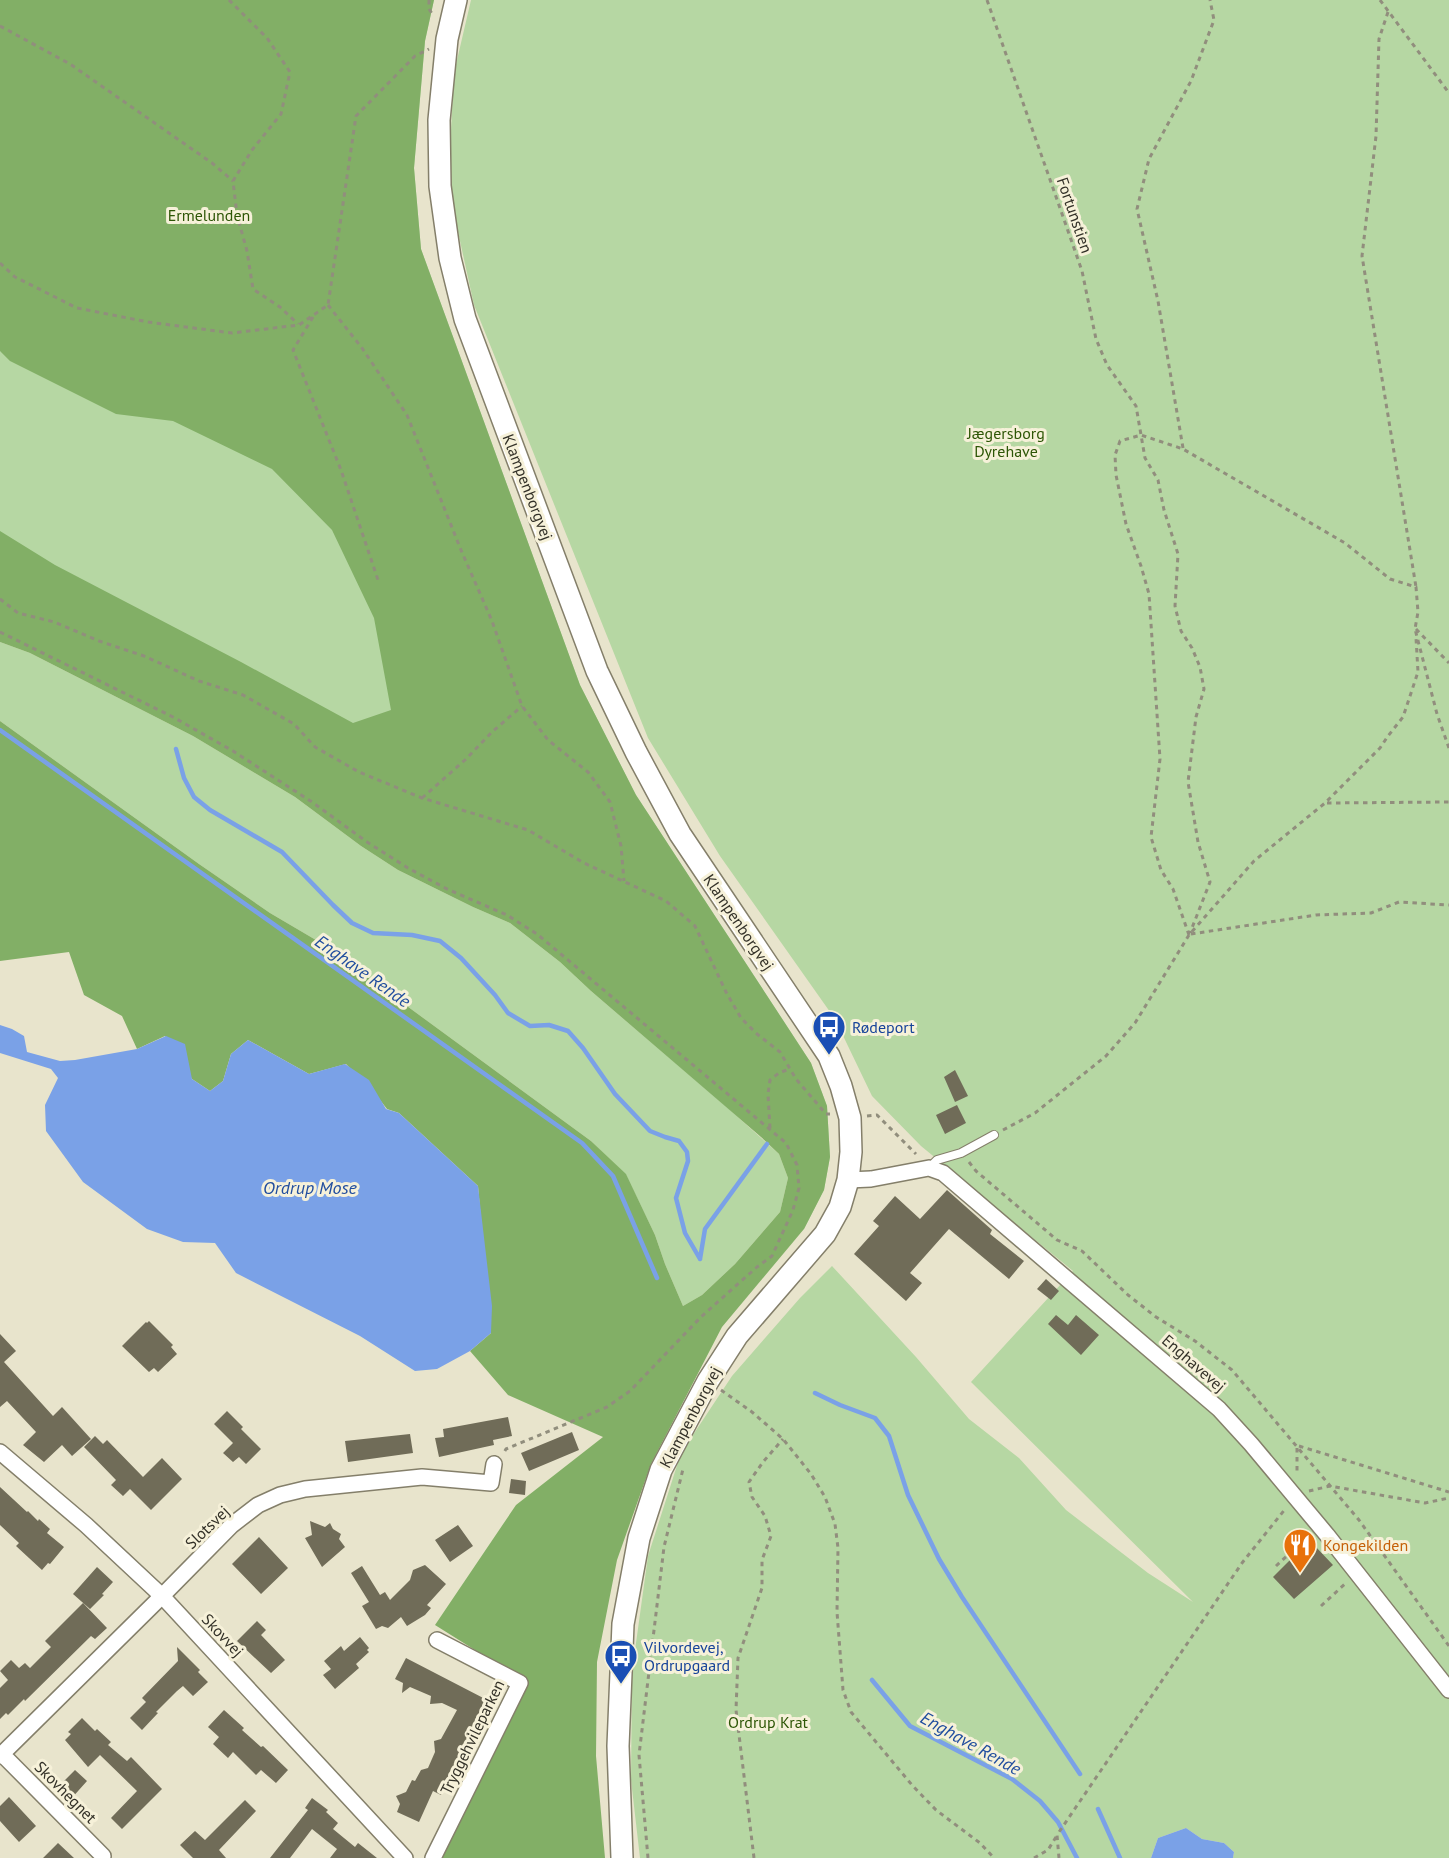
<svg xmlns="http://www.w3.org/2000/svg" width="1449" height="1858" viewBox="0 0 1449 1858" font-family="'PT Sans',sans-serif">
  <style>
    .green { fill: #b6d7a3 }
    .forest { fill: #82af66 }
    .water { fill: #7aa1e7 }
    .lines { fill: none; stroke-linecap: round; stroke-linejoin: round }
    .stream { stroke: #7aa1e7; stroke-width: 4.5 }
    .building { fill: #706c58 }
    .lane-casing { stroke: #847f6a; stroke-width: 10 }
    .street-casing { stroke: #847f6a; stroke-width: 18 }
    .secondary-casing { stroke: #847f6a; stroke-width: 24 }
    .path { stroke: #918e7d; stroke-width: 3; stroke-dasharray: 4.5 4.5; stroke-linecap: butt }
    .lane { stroke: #fff; stroke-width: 8 }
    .street { stroke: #fff; stroke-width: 15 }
    .secondary { stroke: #fff; stroke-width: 21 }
    .labels { text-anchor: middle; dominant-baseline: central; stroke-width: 6; stroke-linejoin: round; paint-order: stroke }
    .park-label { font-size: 16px; fill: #2d5606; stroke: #f6f1d9 }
    .street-label { font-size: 16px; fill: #333128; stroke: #f6f1d9 }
    .transit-label { font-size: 16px; fill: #164399; stroke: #f6f1d9; text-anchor: start }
    .food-label { font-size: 16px; fill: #c56008; stroke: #f6f1d9; text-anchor: start }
    .water-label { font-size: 18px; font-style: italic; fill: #204d9e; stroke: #f6f1d9 }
  </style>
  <rect width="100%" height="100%" fill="#e8e4cc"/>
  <!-- green -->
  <path class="green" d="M0 0H434L425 41 414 168 421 249 580 685 636 795 811 1063 827 1106 830 1157 824 1190 804 1229 802 1190 797 1153 544 931 0 607Z
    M471 0H1449V1858H1233L1234 1852 1224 1843 1202 1839 1186 1828 1158 1838 1151 1858H640L631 1780 632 1672 648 1556 681 1453 732 1376 800 1298 832 1266 916 1357 969 1419 1019 1458 1066 1510 1148 1573 1193 1602 971 1382 1073 1271 921 1146 872 1096 835 1019 720 856 648 738 474 305 448 186 454 73Z
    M0 642 30 653 193 736 295 797 361 846 398 870 473 907 510 923 560 962 591 991 730 1110 779 1154 788 1178 780 1212 735 1264 702 1295 683 1306 665 1264 655 1235 626 1175 591 1141 321 943 270 913 199 864 0 721Z"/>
  <!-- forest -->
  <path class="forest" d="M0 0H434L425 41 414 168 421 249 580 685 636 795 811 1063 827 1106 830 1157 824 1190 804 1229 722 1327 651 1464 617 1560 597 1662 596 1756 605 1858H437L526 1682 435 1625 516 1505 603 1437 508 1395 470 1351 491 1333 478 1186 399 1113 387 1109 377 1096 346 1064 309 1074 248 1040 231 1054 223 1081 210 1091 192 1079 165 1036 137 1049 122 1016 84 995 69 952 0 961V721L199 864 270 913 321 943 591 1141 626 1174 655 1235 665 1264 683 1306 702 1295 735 1264 780 1212 788 1178 779 1154 761 1137 591 991 560 962 510 923 473 907 398 870 361 846 295 797 193 736 30 653 0 642V531L55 565 241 662 353 723 391 710 374 618 332 530 272 469 173 421 116 414 10 361 0 351Z"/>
  <!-- water -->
  <path class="water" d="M0 1025 12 1029 24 1036 27 1052 60 1061 75 1060 137 1049 166 1036 185 1044 192 1079 210 1091 223 1081 231 1054 248 1040 309 1074 345 1064 369 1080 386 1109 399 1113 478 1186 492 1306 491 1333 470 1351 437 1369 415 1371 360 1336 236 1273 215 1243 183 1242 147 1229 83 1182 46 1131 45 1105 58 1078 51 1069 0 1053Z
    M1186 1828 1202 1839 1224 1843 1234 1852 1233 1858H1151L1158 1838Z"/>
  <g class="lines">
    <!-- stream -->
    <path class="stream" d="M0 730 582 1143 613 1176 657 1278
      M176 749 184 778 194 797 210 810 282 852 333 905 352 923 373 933 412 935 440 941 461 958 495 995 508 1013 530 1026 549 1025 568 1031 583 1048 615 1094 650 1131 665 1137 679 1141 687 1152 688 1161 676 1198 685 1233 700 1259
      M700 1259 705 1229 767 1144
      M815 1393 840 1405 875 1418 889 1436 908 1495 939 1559 962 1597 1080 1774
      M872 1680 910 1726 1012 1779 1040 1801 1058 1822 1077 1858
      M1098 1809 1120 1858"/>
  </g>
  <!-- building -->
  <path class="building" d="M955 1070 968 1096 955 1102 944 1077Z
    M957 1105 966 1123 945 1134 936 1115Z
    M947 1190 992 1230 990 1234 1024 1261 1009 1279 949 1229 910 1273 922 1283 906 1301 854 1254 879 1226 873 1221 895 1196 920 1219Z
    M1046 1279 1059 1291 1051 1300 1037 1289Z
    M1056 1315 1068 1325 1076 1315 1099 1335 1081 1355 1048 1324Z
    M149 1321 173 1345 171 1347 177 1354 158 1372 154 1368 149 1372 122 1346 146 1322 147 1323Z
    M0 1334 16 1351 4 1362 53 1416 62 1407 91 1439 72 1456 62 1445 44 1462 23 1445 36 1432 7 1401 0 1407Z
    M227 1411 243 1427 241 1429 261 1449 246 1464 239 1457 233 1462 223 1453 233 1443 214 1424Z
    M508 1417 512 1436 493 1440 494 1445 439 1457 435 1438 444 1437 443 1429Z
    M572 1432 579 1450 529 1471 521 1453Z
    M410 1434 413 1453 348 1462 345 1441Z
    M95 1436 103 1444 107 1440 143 1477 162 1458 182 1479 151 1510 130 1489 123 1496 111 1485 116 1480 84 1447Z
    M511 1479 526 1481 525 1495 509 1493Z
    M0 1487 27 1512 28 1511 38 1521 39 1519 50 1529 47 1533 64 1547 50 1564 48 1563 42 1570 16 1546 19 1543 0 1525Z
    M310 1521 325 1527 330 1523 333 1529 341 1534 339 1539 345 1547 322 1567 305 1538 312 1535Z
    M458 1525 473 1546 450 1562 435 1540Z
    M259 1537 288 1568 261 1594 232 1564Z
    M1305 1545 1310 1551 1315 1546 1333 1565 1294 1599 1273 1577Z
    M425 1565 446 1584 427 1605 431 1608 425 1615 407 1626 401 1617 388 1628 382 1626 376 1629 362 1606 369 1602 351 1573 362 1566 380 1595 385 1592 390 1600 410 1580 413 1570Z
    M97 1567 113 1582 102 1594 104 1595 90 1609 73 1594Z
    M83 1603 107 1628 95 1639 91 1636 25 1701 24 1699 8 1715 6 1713 0 1719V1688L8 1680 0 1671 11 1660 19 1668 25 1663 30 1668 51 1647 45 1641Z
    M257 1621 266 1630 261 1635 285 1660 271 1673 237 1641Z
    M360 1637 369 1648 367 1650 369 1652 356 1664 359 1668 335 1689 323 1675 331 1669 324 1661 341 1646 344 1651Z
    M177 1647 200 1670 198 1672 208 1682 193 1696 183 1686 177 1691 156 1712 158 1713 142 1730 130 1718 146 1702 142 1698 178 1661Z
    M406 1658 491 1702 481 1721 476 1719 441 1795 433 1791 419 1822 397 1812 400 1804 396 1796 406 1792 412 1780 415 1781 421 1770 428 1768 435 1752 434 1741 441 1739 457 1710 442 1703 430 1704 431 1696 410 1687 402 1693 403 1683 395 1679Z
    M224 1710 244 1728 242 1730 261 1747 263 1746 288 1770 276 1783 261 1770 256 1775 233 1752 228 1758 213 1744 219 1737 208 1727Z
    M82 1718 95 1731 97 1729 111 1742 108 1745 127 1761 131 1757 162 1789 122 1829 111 1818 137 1791 100 1755 88 1767 65 1740 71 1734 68 1732Z
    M75 1770 87 1781 70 1800 57 1788Z
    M9 1797 36 1826 19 1842 0 1821V1806Z
    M312 1798 328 1810 326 1812 338 1823 333 1829 355 1847 358 1843 377 1858H330L337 1849 312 1829 290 1858H270L308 1810 305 1808Z
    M245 1800 256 1811 219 1850 226 1858H193L180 1845 195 1831 205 1840Z
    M58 1843 74 1858H43Z"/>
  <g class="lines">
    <!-- lane casing -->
    <g class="lane-casing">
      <path id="lane" d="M929 1168 937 1160 961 1153 994 1135"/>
    </g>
    <!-- street casing -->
    <g class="street-casing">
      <path id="street" d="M848 1180 871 1179 929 1168 943 1173 1219 1409 1251 1444 1327 1535 1449 1690
        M0 1452 86 1525 162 1596 405 1858
        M2 1754 103 1856
        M0 1756 162 1596 232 1525 258 1505 280 1495 305 1489 422 1477 491 1483 494 1464
        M433 1858 520 1683 437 1640"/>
    </g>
    <!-- secondary casing -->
    <g class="secondary-casing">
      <path id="secondary" d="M456 0 447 39 439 120 440 186 450 258 465 319 597 671 636 752 680 834 829 1056 841 1086 850 1118 851 1152 848 1180 840 1207 825 1234 737 1336 708 1381 661 1470 639 1538 623 1624 618 1746 622 1858"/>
    </g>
    <!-- path -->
    <path class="path" d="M229 0 267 38 290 72 281 114 252 150 233 181 237 215 247 251 253 289 280 307 298 324
      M429 0V9L433 15
      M987 0 1082 271 1096 339 1107 365 1136 406 1145 458 1158 480 1164 510 1178 554 1175 606 1181 631 1192 648 1200 667 1204 689 1196 717 1188 782 1198 842 1210 882 1190 933
      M1380 0 1449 93
      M1388 12 1379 39 1376 136 1362 256 1416 587
      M0 26 70 64 212 163 233 181
      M0 263 15 277 77 308 148 322 232 333 299 325 328 305 356 116 415 56 429 49
      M328 305 362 348 407 415 461 550 492 621 522 706 548 740 588 772 610 802 621 846 624 881
      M313 317 293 350 341 470 378 580
      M1183 448 1158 301 1137 209 1149 159 1191 81 1214 20 1210 0
      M0 599 18 613 54 622 99 641 144 656 199 681 243 695 294 724 315 747 359 772 422 798 528 830 584 863 666 901 695 926 726 992 741 1018 757 1034 780 1052 796 1079 826 1114H830
      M1416 629 1449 663
      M0 632 173 717 233 751 312 802 367 842 408 868 447 889 507 915 537 934 786 1143 797 1165 799 1188 793 1210 772 1256 757 1267 701 1317 630 1391 607 1407 506 1449 503 1454
      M422 798 465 760 492 732 522 706
      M1327 803 1449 802
      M1191 934 1316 915 1371 913 1399 902 1449 905
      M1189 935 1173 889 1161 870 1151 837 1160 759 1149 594 1141 566 1126 524 1116 475 1115 455 1120 441 1141 435 1183 449 1345 543 1390 579 1416 587 1418 612 1415 629 1437 714 1449 748
      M867 1116 877 1115 916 1154
      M770 1128 768 1094 770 1080 779 1073 789 1069
      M1003 1130 1035 1113 1106 1056 1135 1023 1189 935 1254 861 1325 803 1380 748 1388 736 1403 717 1418 672 1416 638
      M969 1162 976 1171 1057 1240 1082 1251 1128 1295 1156 1317 1195 1341 1232 1370 1359 1520 1449 1646
      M721 1390 752 1412 783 1439 811 1474 825 1497 835 1524 838 1548 837 1612 843 1690 851 1712 912 1785 936 1810 980 1843 994 1858
      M1299 1446 1449 1492
      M1297 1448V1474
      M1309 1491 1330 1486 1425 1503 1449 1498
      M1276 1566 1303 1541 1312 1547 1316 1544
      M1321 1606 1347 1582
      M648 1858 639 1755 664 1547 683 1469
      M754 1858 736 1710 738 1658 762 1588V1560L771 1536 765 1516 752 1497 749 1482 763 1462 783 1439
      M1034 1858 1048 1850 1056 1837
      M1059 1858 1057 1835 1242 1563 1286 1508"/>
    <!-- lane -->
    <use href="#lane" class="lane"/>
    <!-- street -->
    <use href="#street" class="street"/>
    <!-- secondary -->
    <use href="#secondary" class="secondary"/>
  </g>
  <!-- icons -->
  <defs>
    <g id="bus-pin" transform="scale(1.725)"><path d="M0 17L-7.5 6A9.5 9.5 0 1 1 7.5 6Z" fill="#1a4fb4" stroke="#f6f1d9"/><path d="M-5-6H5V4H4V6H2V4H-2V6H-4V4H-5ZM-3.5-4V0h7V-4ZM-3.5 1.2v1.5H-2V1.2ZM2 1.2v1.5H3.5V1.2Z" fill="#fff"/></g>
    <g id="restaurant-pin" transform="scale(1.725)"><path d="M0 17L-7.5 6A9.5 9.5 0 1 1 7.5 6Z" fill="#e8710a" stroke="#f6f1d9"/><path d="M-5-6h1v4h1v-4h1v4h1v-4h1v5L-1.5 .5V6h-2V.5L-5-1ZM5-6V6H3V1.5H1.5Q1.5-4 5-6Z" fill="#fff"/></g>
  </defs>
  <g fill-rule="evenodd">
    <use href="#bus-pin" x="829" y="1027"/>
    <use href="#restaurant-pin" x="1300" y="1545"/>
    <use href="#bus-pin" x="621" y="1656"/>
  </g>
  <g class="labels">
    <!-- park labels -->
    <g class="park-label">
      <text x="209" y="215">Ermelunden</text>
      <text x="1006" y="433">Jægersborg<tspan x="1006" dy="18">Dyrehave</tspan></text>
      <text x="768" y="1722">Ordrup Krat</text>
    </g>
    <!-- street labels -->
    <g class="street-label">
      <text transform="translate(1075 215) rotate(71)">Fortunstien</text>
      <text transform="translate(528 487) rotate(69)">Klampenborgvej</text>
      <text transform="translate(739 922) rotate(56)">Klampenborgvej</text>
      <text transform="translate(1194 1363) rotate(41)">Enghavevej</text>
      <text transform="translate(690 1417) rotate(-62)">Klampenborgvej</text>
      <text transform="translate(207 1527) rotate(-44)">Slotsvej</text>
      <text transform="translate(223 1635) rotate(47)">Skovvej</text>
      <text transform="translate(472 1737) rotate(-64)">Tryggehvileparken</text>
      <text transform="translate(66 1792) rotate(45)">Skovhegnet</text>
    </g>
    <!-- transit labels -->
    <g class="transit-label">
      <text x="852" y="1027">Rødeport</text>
      <text x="644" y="1647">Vilvordevej,<tspan x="644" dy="18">Ordrupgaard</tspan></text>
    </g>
    <!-- food labels -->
    <g class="food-label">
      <text x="1323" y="1545">Kongekilden</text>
    </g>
    <!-- water labels -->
    <g class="water-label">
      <text transform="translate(363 971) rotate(35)">Enghave Rende</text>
      <text x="310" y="1187">Ordrup Mose</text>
      <text transform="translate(971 1743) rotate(29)">Enghave Rende</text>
    </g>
  </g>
</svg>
